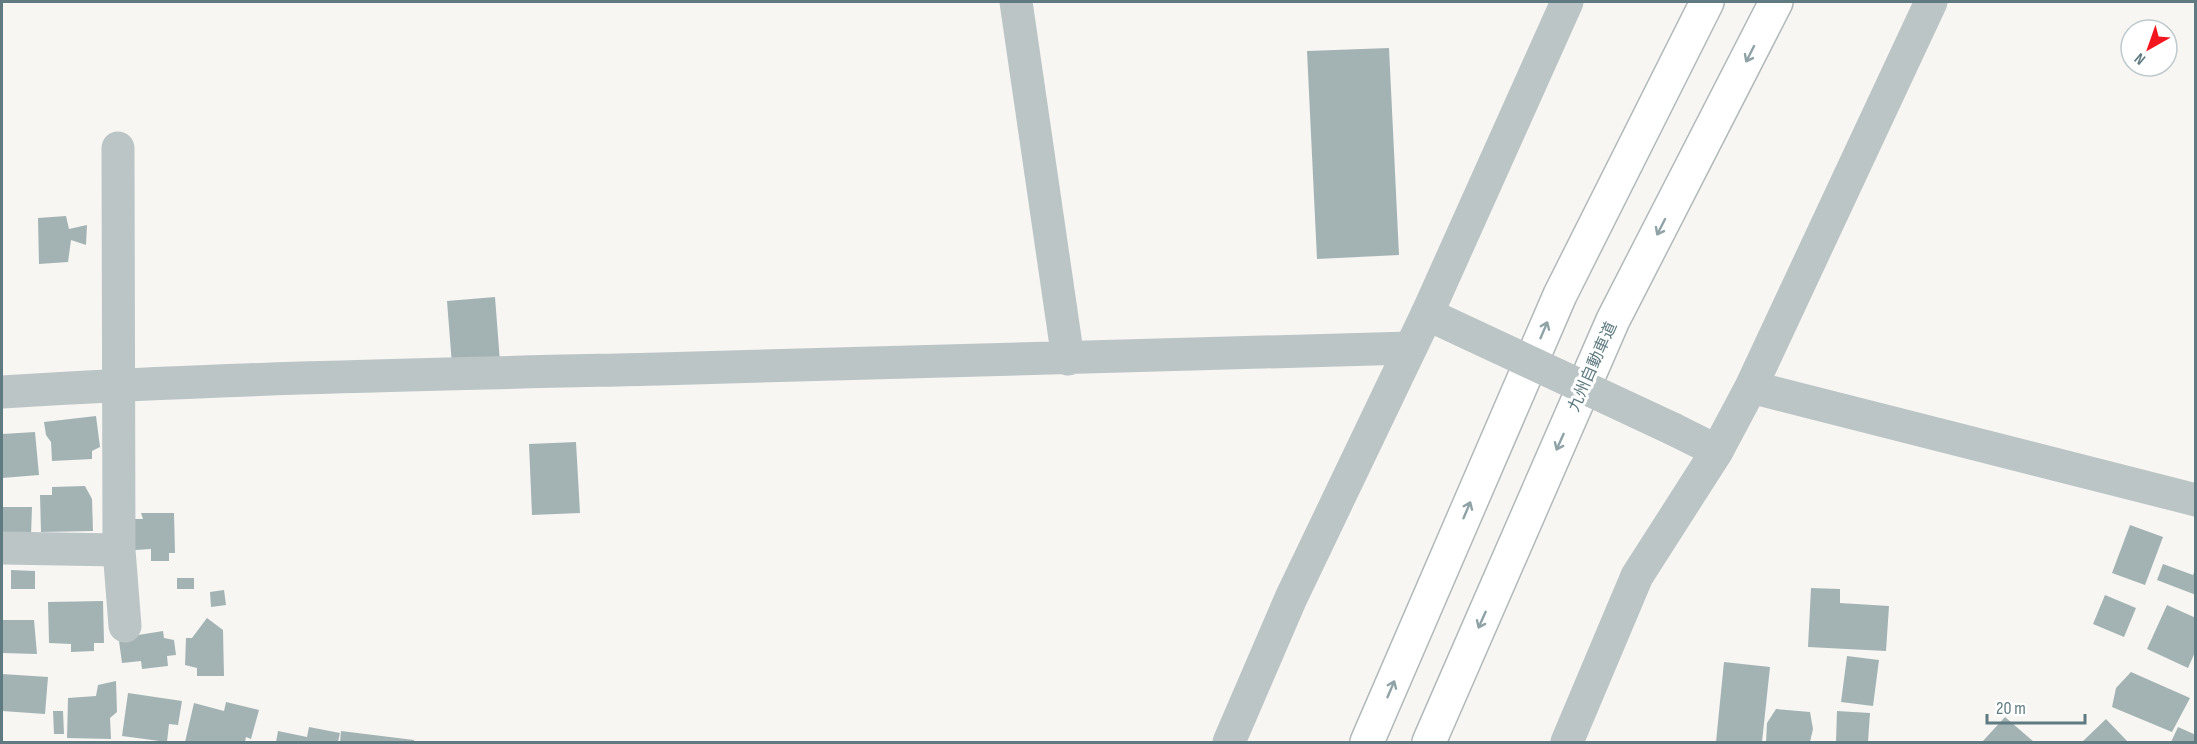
<svg xmlns="http://www.w3.org/2000/svg" width="2197" height="744" viewBox="0 0 2197 744" font-family="'Sofia Sans Condensed','Noto Sans JP',sans-serif">
  <style>
    .building { fill: #a3b3b4 }
    .lines { fill: none; stroke-linecap: round; stroke-linejoin: round }
    .highway-casing { stroke: #b2b9bb; stroke-width: 36 }
    .minor { stroke: #bcc5c6; stroke-width: 33 }
    .highway { stroke: #fff; stroke-width: 33 }
    .minor-bridge { stroke: #bcc5c6; stroke-width: 33 }
    .oneway { stroke: #8fa3a7 }
    .labels { text-anchor: middle; dominant-baseline: central; stroke-width: 6; stroke-linejoin: round; paint-order: stroke }
    .street-label { font-size: 16px; fill: #5f7b81; stroke: #fff }
  </style>
  <rect width="100%" height="100%" fill="#f7f6f3"/>
  <!-- building -->
  <path class="building" d="M1389 48 1399 255 1317 259 1307 51Z
    M66 216 69 229 87 225 86 245 71 240 68 262 39 264 38 218Z
    M495 297 500 362 452 365 447 301Z
    M96 416 100 447 92 451V459L52 461 51 442 46 435 44 422Z
    M35 432 39 475 2 478V434Z
    M576 442 580 513 532 515 529 444Z
    M85 486 92 499 93 531 41 532 40 495H52V487Z
    M2 507H32L31 536 2 535Z
    M141 513H174L175 553H169V561H151V549L135 550 134 519H143Z
    M2130 525 2163 537 2145 585 2112 573Z
    M2163 564 2193 575 2196 567V595L2157 580Z
    M11 570 35 571V589H11Z
    M177 578H194V589H177Z
    M1811 588 1840 589V603L1889 606 1886 651 1808 647Z
    M224 590 226 605 211 607 210 592Z
    M2105 595 2136 608 2124 637 2093 624Z
    M103 601 104 643H94V651L71 652V644L49 643 48 602Z
    M2167 605 2196 618V650L2188 668 2147 649Z
    M207 618 223 630 224 676H197V668L185 665 186 638H192Z
    M3 620H34L37 654 2 653Z
    M163 631 164 638 174 640 176 655 167 656 168 666 142 669 141 661 122 663 119 641 132 636Z
    M1847 656 1879 660 1873 706 1841 702Z
    M1724 662 1770 667 1762 742H1716Z
    M2131 672 2190 698 2172 732 2112 707 2116 688Z
    M2 674 48 677 45 714 2 711Z
    M116 681 117 712 110 718 111 739 67 738 68 698 96 696 98 685Z
    M128 693 182 701 178 725 169 724 167 742 122 736Z
    M226 702 259 710 251 739 246 737 245 742H185L194 703 224 711Z
    M1776 709 1810 712 1813 729 1810 742H1766L1767 723Z
    M53 711H63L64 734H54Z
    M1837 711 1870 713 1868 742H1836Z
    M2005 717 2034 742H1982Z
    M2106 719 2128 742H2082Z
    M309 727 340 733 338 742H276L278 731 307 737Z
    M2178 727 2196 735V742H2171Z
    M341 731 414 740V742H340Z"/>
  <g class="lines">
    <!-- highway casing -->
    <g class="highway-casing">
      <path id="highway" d="M1367 742 1560 295 1707 2
        M1429 742 1613 320 1776 2"/>
    </g>
    <!-- minor -->
    <path class="minor" d="M1016 2 1068 359
      M118 148 119 550 125 626
      M1751 387 2196 500
      M2 392C221 378 440 374 659 369 909 363 1159 356 1409 348
      M1673 429 1717 451
      M2 548 119 550
      M1229 742 1291 598 1427 314 1567 2
      M1567 742 1637 576 1717 451 1751 387 1931 2"/>
    <!-- highway -->
    <use href="#highway" class="highway"/>
    <!-- minor-bridge -->
    <path class="minor-bridge" d="M1427 314 1673 429"/>
  </g>
  <!-- one-way arrows -->
  <defs><path id="oneway-shaft" d="M-6 0H5M1.5-3L5.5 0L1.5 3" fill="none" stroke-width="1.6" stroke-linecap="round" stroke-linejoin="round" transform="scale(1.5)"/></defs>
  <g class="oneway">
    <use href="#oneway-shaft" transform="translate(1750 54) rotate(117)"/>
    <use href="#oneway-shaft" transform="translate(1661 227) rotate(117)"/>
    <use href="#oneway-shaft" transform="translate(1544 330) rotate(-67)"/>
    <use href="#oneway-shaft" transform="translate(1560 442) rotate(114)"/>
    <use href="#oneway-shaft" transform="translate(1467 510) rotate(-67)"/>
    <use href="#oneway-shaft" transform="translate(1482 620) rotate(114)"/>
    <use href="#oneway-shaft" transform="translate(1391 689) rotate(-67)"/>
  </g>
  <g class="labels">
    <!-- street labels -->
    <g class="street-label">
      <text transform="translate(1593 367) rotate(-66)">九州自動車道</text>
    </g>
  </g>
  <!-- border -->
  <rect width="2197" height="744" fill="none" stroke="#5f7b81" stroke-width="6"/>
  <!-- north arrow -->
  <g transform="translate(2149 48) rotate(220)"><circle r="28" fill="#ffffff" stroke="#bfcacd" stroke-width="1.5"/>
  <path d="M0-4.5L10 22L0 15L-10 22Z" fill="#f4161e"/>
  <text y="-9" font-size="16" font-weight="bold" text-anchor="middle" fill="#5f7b81">N</text>
  </g>
  <!-- scale -->
  <path d="M1987 714v9h98v-9" fill="none" stroke="#5f7b81" stroke-width="3"/>
  <text x="1996" y="714" font-size="18" fill="#5f7b81" stroke="#ffffff" stroke-width="4.5" paint-order="stroke">20 m</text>
</svg>
